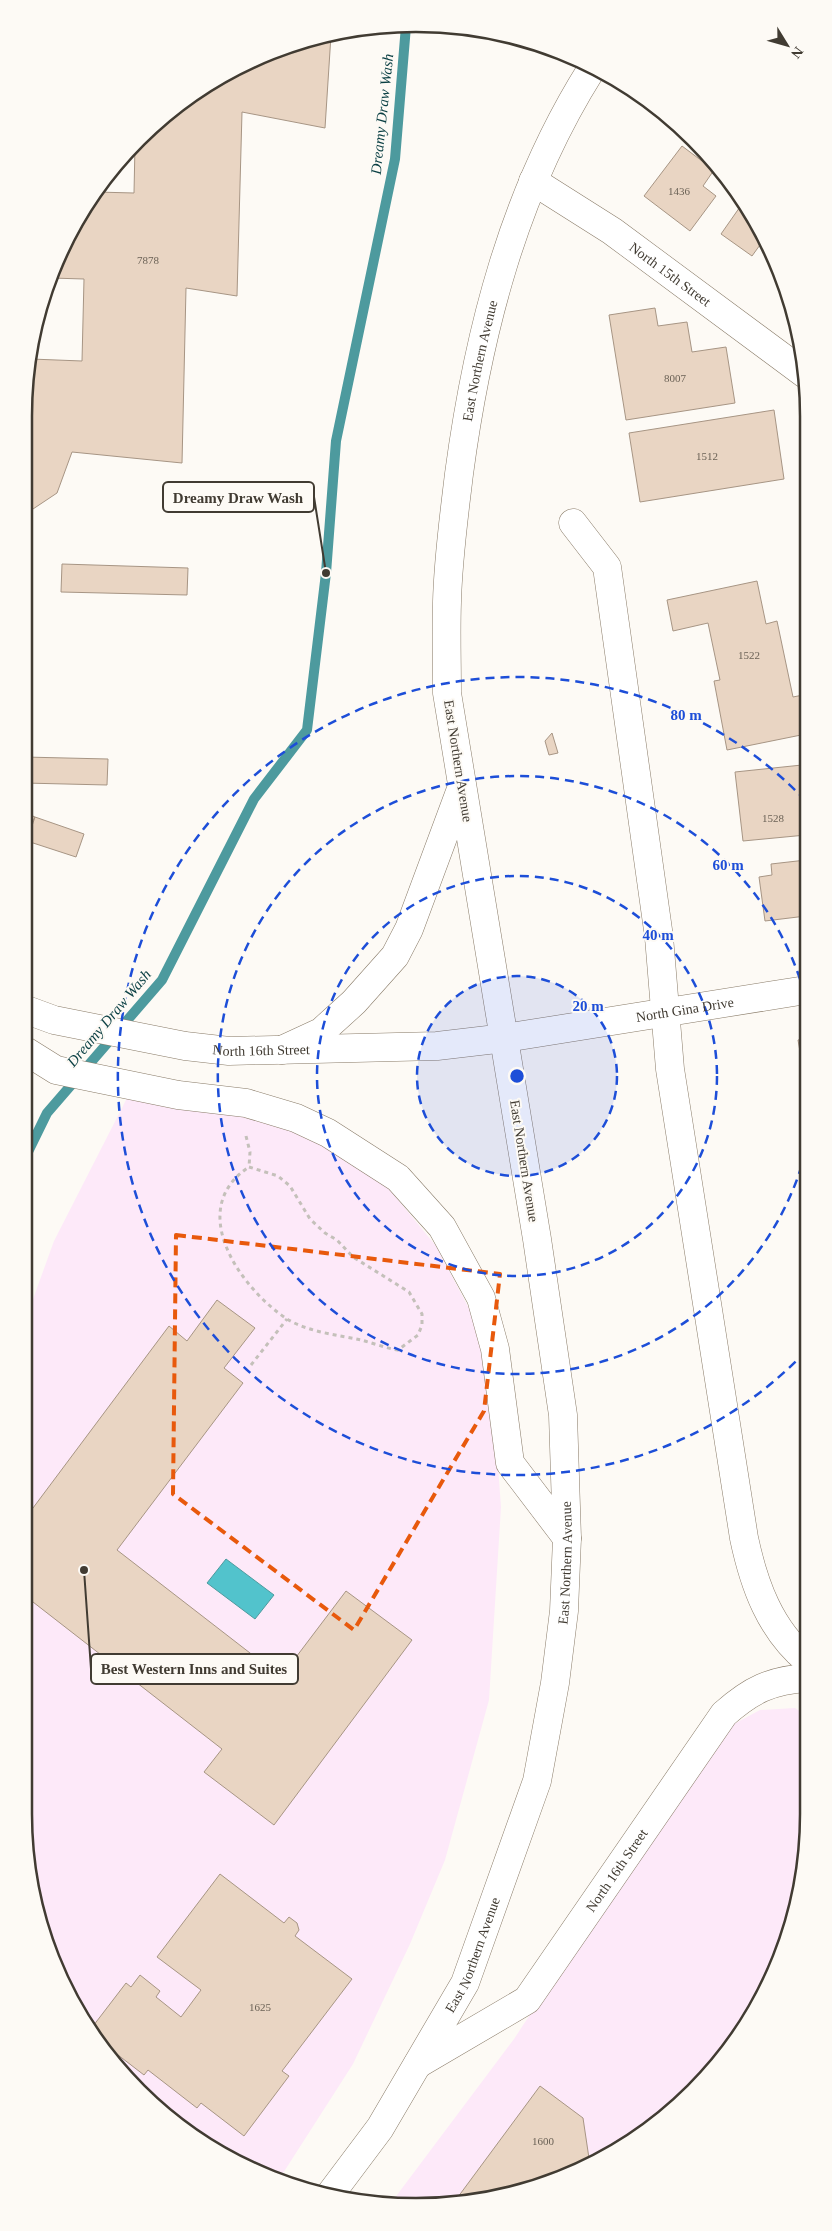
<svg xmlns="http://www.w3.org/2000/svg" width="832" height="2231" viewBox="0 0 832 2231" font-family="Georgia,serif">
  <style>
    .commercial { fill: #fde9f9 }
    .water { fill: #52c3cc; stroke: #4d9a9e }
    .lines { fill: none; stroke-linecap: round; stroke-linejoin: round }
    .stream { stroke: #4d9a9e; stroke-width: 10 }
    .building { fill: #e9d5c3; stroke: #a79584 }
    .street-casing { stroke: #897b68; stroke-width: 29 }
    .secondary-casing { stroke: #897b68; stroke-width: 29 }
    .primary-casing { stroke: #897b68; stroke-width: 29 }
    .path { stroke: #c4c0ba; stroke-width: 3; stroke-dasharray: 4 4; stroke-linecap: butt }
    .street { stroke: #fff; stroke-width: 28 }
    .secondary { stroke: #fff; stroke-width: 28 }
    .primary { stroke: #fff; stroke-width: 28 }
    .marked { fill: none; stroke: #e8590c; stroke-width: 4; stroke-dasharray: 10 6; stroke-linejoin: round }
    .ring { fill: none; stroke: #1d4ed8; stroke-width: 2.5; stroke-dasharray: 9 6 }
    .labels { text-anchor: middle; dominant-baseline: central; stroke-width: 4; stroke-linejoin: round; paint-order: stroke }
    .number-label { font-size: 11px; fill: #6b6256 }
    .street-label { font-size: 14px; fill: #413b32; stroke: #fdfaf5 }
    .water-label { font-size: 15px; font-style: italic; fill: #0a3f43; stroke: #fdfaf5 }
    .rim { fill: none; stroke: #413b32; stroke-width: 2.5 }
    .centre { fill: #1d4ed8; stroke: #fdfaf5; stroke-width: 2.5 }
    .ring-label { font-size: 15px; text-anchor: middle; font-weight: bold; fill: #1d4ed8; stroke: #fdfaf5; stroke-width: 4; stroke-linejoin: round; paint-order: stroke }
    .leader { fill: none; stroke: #413b32; stroke-width: 2 }
    .callout-dot { fill: #413b32; stroke: #fdfaf5; stroke-width: 2 }
    .callout { fill: #fdfaf5; stroke: #413b32; stroke-width: 2 }
    .callout-label { font-size: 15px; text-anchor: middle; font-weight: bold; fill: #413b32 }
  </style>
  <rect width="100%" height="100%" fill="#fdfaf5"/>
  <!-- commercial -->
  <path class="commercial" d="M127 1098 258 1117 327 1144 390 1190 436 1246 475 1320 494 1413 501 1507 489 1700 445 1860 410 1944 353 2064 278 2181 220 2146 119 2071 76 2011 45 1941 24 1815V1324L54 1241Z
    M795 1708 808 1717V1815L795 1917 768 1989 727 2054 634 2141 566 2177 493 2200 391 2203 514 2039 556 1975 734 1724 760 1710Z"/>
  <!-- water -->
  <path class="water" d="M226 1559 274 1595 255 1619 207 1583Z"/>
  <g class="lines">
    <!-- stream -->
    <path class="stream" d="M24 1160 47 1113 162 980 254 799 307 730 326 573 336 441 395 159 406 26"/>
  </g>
  <!-- building -->
  <path class="building" d="M331 35 325 128 242 112 237 296 186 288 182 463 72 452 57 493 24 515V416L31 359 82 361 84 279 51 278 64 242 96 192 134 193 135 145 158 121 220 76 290 44Z
    M682 146 714 170 703 186 716 196 690 231 644 196Z
    M742 204 765 238 752 256 721 234Z
    M655 308 658 326 687 322 692 352 726 347 735 403 626 420 609 315Z
    M774 410 784 479 640 502 629 433Z
    M62 564 188 568 187 595 61 592Z
    M757 581 766 624 777 621 793 697 803 695 806 734 727 750 714 681 720 680 708 623 673 631 667 600Z
    M552 733 558 753 549 755 545 741Z
    M24 757 108 759 107 785 24 783Z
    M802 765 806 835 743 841 735 772Z
    M24 812 35 817 24 839Z
    M35 817 84 834 76 857 27 841Z
    M806 860V916L765 921 759 877 772 875 771 864Z
    M806 1038 807 1092 798 1040Z
    M217 1300 255 1328 224 1368 243 1383 117 1550 281 1677 346 1591 412 1640 274 1825 204 1772 222 1749 24 1595V1520L169 1326 187 1341Z
    M220 1874 284 1923 289 1917 297 1923 299 1930 295 1936 352 1979 282 2071 289 2076 244 2136 201 2103 197 2108 148 2070 144 2075 96 2038 90 2030 126 1983 131 1987 140 1975 160 1991 156 1997 181 2017 201 1990 157 1957Z
    M540 2086 583 2118 590 2165 566 2177 493 2200 455 2201Z"/>
  <g class="lines">
    <!-- street casing -->
    <g class="street-casing">
      <g id="street">
        <path id="s1" d="M533 181 612 231 805 374"/>
        <path d="M573 523 607 567 659 937 670 1069 744 1538C754 1585 770 1630 808 1661"/>
        <path id="s2" d="M505 1038 806 990"/>
        <path id="s3" d="M418 2064 527 2000 724 1714C751 1690 771 1680 808 1678"/>
      </g>
    </g>
    <!-- secondary casing -->
    <g class="secondary-casing">
      <g id="secondary">
        <path id="s4" d="M24 1009 54 1020 185 1046 229 1051 437 1046 505 1038"/>
      </g>
    </g>
    <!-- primary casing -->
    <g class="primary-casing">
      <g id="primary">
        <path d="M24 1050 56 1070 178 1095 246 1103 296 1118 328 1133 398 1178 442 1227 481 1298 495 1349 510 1463 567 1538"/>
        <path d="M282 1050 321 1032 354 1002 395 956 409 929 461 789"/>
        <path id="s5" d="M329 2196 380 2128 465 1983 537 1781 555 1683 564 1611 567 1538 563 1415 537 1239 447 693C447 663 446 632 447 602 448 559 454 516 459 474 478 332 514 192 591 70"/>
      </g>
    </g>
    <!-- path -->
    <path class="path" d="M246 1136 250 1152 249 1167
      M249 1167 278 1176 290 1186 310 1219 325 1233 337 1240 353 1257 409 1292 422 1314V1325L418 1335 398 1350C385 1348 373 1343 361 1340 338 1335 308 1332 287 1319 240 1288 185 1209 249 1167Z
      M251 1365 287 1319"/>
    <!-- street -->
    <use href="#street" class="street"/>
    <!-- secondary -->
    <use href="#secondary" class="secondary"/>
    <!-- primary -->
    <use href="#primary" class="primary"/>
  </g>
  <!-- marked area -->
  <path class="marked" d="M176 1235 500 1274 484 1411 354 1630 173 1494Z"/>
  <!-- distance rings -->
  <circle cx="517" cy="1076" r="100" fill="#1d4ed8" fill-opacity=".12"/>
  <g class="ring">
    <circle cx="517" cy="1076" r="100"/>
    <circle cx="517" cy="1076" r="200"/>
    <path d="M806 1151A299 299 0 1 1 806 999"/>
    <path d="M806 1351A399 399 0 1 1 804 799"/>
  </g>
  <g class="labels">
    <!-- number labels -->
    <g class="number-label">
      <text x="679" y="191">1436</text>
      <text x="148" y="260">7878</text>
      <text x="675" y="378">8007</text>
      <text x="707" y="456">1512</text>
      <text x="749" y="655">1522</text>
      <text x="773" y="818">1528</text>
      <text x="260" y="2007">1625</text>
      <text x="543" y="2141">1600</text>
    </g>
    <!-- street labels -->
    <g class="street-label">
      <text stroke="none"><textPath href="#s1" startOffset="166">North 15th Street</textPath></text>
      <text stroke="none"><textPath href="#s5" startOffset="1902">East Northern Avenue</textPath></text>
      <text transform="translate(458 761) rotate(81)">East Northern Avenue</text>
      <text stroke="none"><textPath href="#s2" startOffset="182">North Gina Drive</textPath></text>
      <text stroke="none"><textPath href="#s4" startOffset="242">North 16th Street</textPath></text>
      <text transform="translate(524 1161) rotate(81)">East Northern Avenue</text>
      <text stroke="none"><textPath href="#s5" startOffset="688">East Northern Avenue</textPath></text>
      <text stroke="none"><textPath href="#s3" startOffset="284">North 16th Street</textPath></text>
      <text stroke="none"><textPath href="#s5" startOffset="282">East Northern Avenue</textPath></text>
    </g>
    <!-- water labels -->
    <g class="water-label">
      <text transform="translate(382 114) rotate(-84)">Dreamy Draw Wash</text>
      <text transform="translate(109 1018) rotate(-50)">Dreamy Draw Wash</text>
    </g>
  </g>
  <!-- crop -->
  <path d="M0 0H832V2231H0ZM416 32H416A384 384 0 0 1 800 416V1814A384 384 0 0 1 416 2198H416A384 384 0 0 1 32 1814V416A384 384 0 0 1 416 32Z" fill="#fdfaf5" fill-rule="evenodd"/>
  <path class="rim" d="M416 32H416A384 384 0 0 1 800 416V1814A384 384 0 0 1 416 2198H416A384 384 0 0 1 32 1814V416A384 384 0 0 1 416 32Z"/>
  <circle cx="517" cy="1076" r="8" class="centre"/>
  <g class="ring-label">
    <text x="686" y="720">80 m</text>
    <text x="728" y="870">60 m</text>
    <text x="658" y="940">40 m</text>
    <text x="588" y="1011">20 m</text>
  </g>
  <!-- callouts -->
  <path class="leader" d="M326 573L314 497M84 1570L91 1669"/>
  <g class="callout-dot">
    <circle cx="326" cy="573" r="5"/>
    <circle cx="84" cy="1570" r="5"/>
  </g>
  <g class="callout">
    <rect x="163" y="482" width="151" height="30" rx="5"/>
    <rect x="91" y="1654" width="207" height="30" rx="5"/>
  </g>
  <g class="callout-label">
    <text x="238" y="503">Dreamy Draw Wash</text>
    <text x="194" y="1674">Best Western Inns and Suites</text>
  </g>
  <!-- north arrow -->
  <g transform="translate(787 45) rotate(127)" stroke="#fdfaf5" stroke-width="4" paint-order="stroke">
  <path d="M0-4L9 19L0 12L-9 19Z" fill="#413b32"/>
  <text y="-8" font-size="14" font-weight="bold" text-anchor="middle" fill="#413b32">N</text>
  </g>
</svg>
